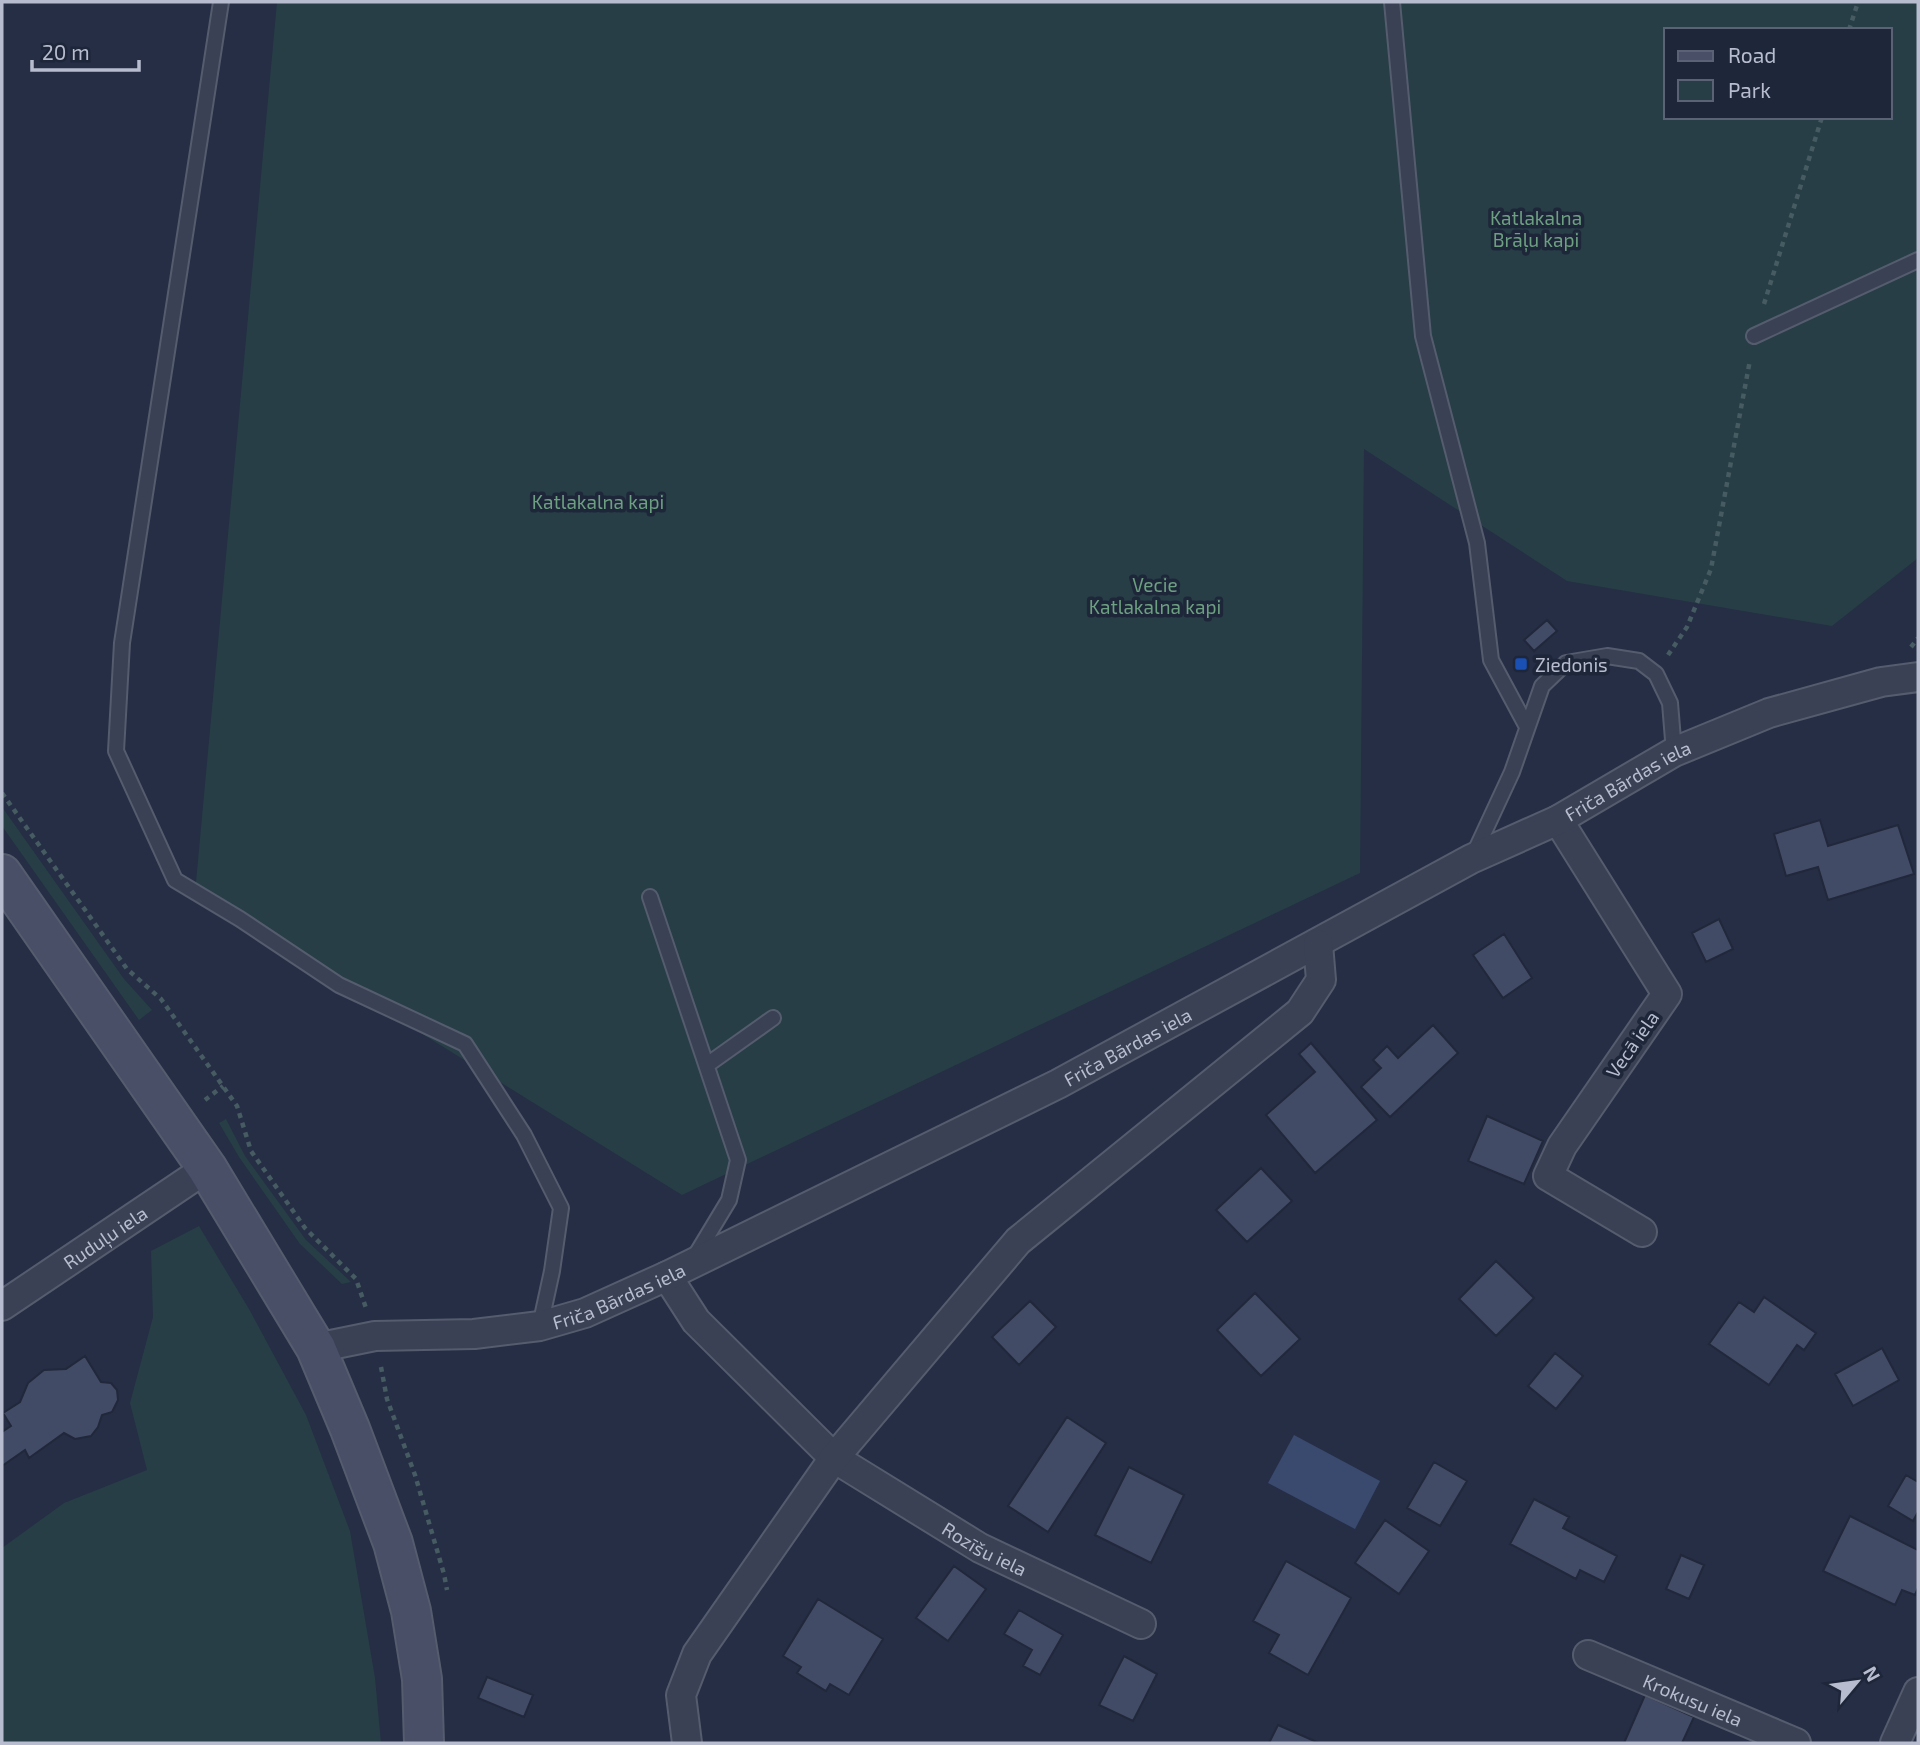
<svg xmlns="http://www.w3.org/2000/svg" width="1920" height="1745" viewBox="0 0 1920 1745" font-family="'Exo 2',sans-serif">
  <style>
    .green { fill: #273e46; fill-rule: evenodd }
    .water { fill: #3a496e }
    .building { fill: #424b65; stroke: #21283b; stroke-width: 2 }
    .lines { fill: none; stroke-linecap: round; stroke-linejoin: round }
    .service-casing { stroke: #555c6e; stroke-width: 18 }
    .minor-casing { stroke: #555c6e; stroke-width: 32 }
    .secondary-casing { stroke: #555c6e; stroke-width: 42 }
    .path { stroke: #465b62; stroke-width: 4.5; stroke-dasharray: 5 5; stroke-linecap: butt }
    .service { stroke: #3a4154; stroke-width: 14 }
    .minor { stroke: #3a4154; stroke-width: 28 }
    .secondary { stroke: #484f67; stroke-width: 38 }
    .transit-dot { fill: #1a4fb4; stroke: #1e263a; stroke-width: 2.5 }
    .labels { text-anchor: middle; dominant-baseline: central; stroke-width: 7; stroke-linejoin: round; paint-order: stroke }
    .park-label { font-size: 19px; fill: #6da080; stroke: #1e263a }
    .poi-label { font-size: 19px; fill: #b7bdce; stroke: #1e263a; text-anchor: start }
    .street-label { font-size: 19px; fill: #b7bdce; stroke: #1e263a }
  </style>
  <rect width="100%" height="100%" fill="#252e45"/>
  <!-- green -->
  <path class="green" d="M277 2H1918V558L1832 626 1567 581 1364 449 1360 873 682 1195 195 893ZM1666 30H1890V117H1666Z
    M2 807 124 979 152 1010 139 1020 2 826Z
    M226 1119 245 1156 306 1240 351 1282 342 1284 300 1244 239 1157 219 1123Z
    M199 1226 249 1309 306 1415 350 1531 375 1678 381 1743H2V1548L64 1503 147 1470 130 1403 153 1317 151 1251Z"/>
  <!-- water -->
  <path class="water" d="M1294 1435 1380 1481 1355 1529 1268 1483Z"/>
  <!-- building -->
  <path class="building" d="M1547 620 1557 631 1534 651 1524 640Z
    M1820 820 1828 846 1898 825 1914 874 1828 900 1818 867 1786 876 1774 834Z
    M1719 919 1733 949 1706 962 1692 933Z
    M1504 934 1532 978 1503 998 1473 955Z
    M1433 1025 1458 1053 1390 1117 1361 1087 1381 1068 1373 1060 1387 1046 1398 1058Z
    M1311 1043 1377 1120 1315 1173 1266 1115 1315 1072 1299 1054Z
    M1487 1116 1543 1141 1524 1184 1468 1161Z
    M1261 1168 1292 1201 1247 1242 1216 1210Z
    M1496 1261 1534 1298 1496 1336 1459 1299Z
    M1255 1293 1300 1339 1261 1376 1217 1330Z
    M1764 1297 1816 1333 1804 1350 1797 1345 1769 1385 1709 1344 1739 1302 1754 1312Z
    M1030 1301 1056 1327 1019 1365 992 1337Z
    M1882 1348 1899 1380 1853 1406 1835 1374Z
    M1555 1353 1583 1376 1556 1409 1528 1386Z
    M85 1356 101 1382 111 1383 117 1390 118 1400 112 1412 102 1415 98 1427 91 1436 75 1439 64 1433 29 1458 25 1450 2 1466V1432L11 1426 3 1413 20 1402 28 1383 44 1370 66 1369Z
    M1067 1417 1106 1443 1048 1532 1008 1506Z
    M1434 1462 1467 1481 1440 1526 1407 1508Z
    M1129 1467 1184 1495 1151 1563 1095 1535Z
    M1906 1475 1918 1482V1512L1913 1521 1888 1506Z
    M1534 1499 1569 1517 1563 1528 1617 1556 1604 1582 1580 1570 1576 1579 1510 1544Z
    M1850 1516 1918 1550V1588L1915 1595 1902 1590 1895 1605 1823 1571Z
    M1385 1520 1429 1551 1399 1594 1355 1563Z
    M1681 1555 1704 1565 1689 1599 1666 1589Z
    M1286 1561 1351 1598 1308 1675 1269 1653 1279 1635 1253 1621Z
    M954 1566 986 1589 948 1641 916 1618Z
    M818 1599 883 1639 849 1695 830 1684 826 1691 797 1673 801 1667 783 1656Z
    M1019 1610 1063 1635 1040 1675 1023 1666 1032 1650 1004 1634Z
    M1124 1656 1157 1674 1133 1721 1099 1705Z
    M487 1677 533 1695 524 1717 478 1698Z
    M1645 1695 1694 1717 1682 1743H1624Z
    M1278 1725 1319 1743H1269Z"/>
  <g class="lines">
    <!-- service casing -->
    <g class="service-casing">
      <path id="service" d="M221 2 122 643 116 751 175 880 240 919 339 985 465 1044 524 1135 561 1208 552 1271 540 1326
        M1392 2 1423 336 1477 543 1491 660 1527 727
        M1754 336 1918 260
        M1473 856 1512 772 1542 686 1566 663 1607 656 1639 661 1656 674 1670 703 1674 752
        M650 897 738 1160 729 1200 694 1258
        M707 1065 773 1018"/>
    </g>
    <!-- minor casing -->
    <g class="minor-casing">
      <g id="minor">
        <path d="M1558 820 1667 994 1562 1146 1548 1176 1642 1232"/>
        <path id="s1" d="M667 1276 696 1321 834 1458 980 1548 1141 1624"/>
        <path id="s2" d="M2 1306 207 1168"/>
        <path id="s3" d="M316 1348 375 1336 474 1334 540 1326 585 1313 667 1276 1058 1084 1471 859 1558 820 1674 752 1769 713 1881 682 1918 677"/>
        <path id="s4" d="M1588 1655 1796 1743"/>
        <path d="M687 1743 681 1695 697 1654 834 1458 1018 1241 1300 1012 1321 980 1318 944"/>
        <path d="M1895 1743 1918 1692"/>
      </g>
    </g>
    <!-- secondary casing -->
    <g class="secondary-casing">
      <path id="secondary" d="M2 874 207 1168 316 1348 350 1429 393 1543 411 1611 422 1679 424 1743"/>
    </g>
    <!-- path -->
    <path class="path" d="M1849 30 1858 2
      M1764 304 1822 117
      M1911 647 1918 638
      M1668 655 1687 627 1711 569 1750 360
      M2 793 127 969 161 999 237 1106 251 1151 305 1228 356 1279 366 1308
      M205 1100 223 1086
      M381 1367 387 1399 415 1475 444 1574 447 1590"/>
    <!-- service -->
    <use href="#service" class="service"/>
    <!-- minor -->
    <use href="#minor" class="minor"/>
    <!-- secondary -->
    <use href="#secondary" class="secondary"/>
  </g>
  <!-- markers -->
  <rect class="transit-dot" x="1514" y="657" width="14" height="14" rx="3.5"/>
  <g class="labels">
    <!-- park labels -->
    <g class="park-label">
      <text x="1536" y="217">Katlakalna<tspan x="1536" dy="22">Brāļu kapi</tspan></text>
      <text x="598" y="501">Katlakalna kapi</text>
      <text x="1155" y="584">Vecie<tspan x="1155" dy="22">Katlakalna kapi</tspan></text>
    </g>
    <!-- poi labels -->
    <g class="poi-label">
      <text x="1535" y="664">Ziedonis</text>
    </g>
    <!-- street labels -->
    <g class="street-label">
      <text stroke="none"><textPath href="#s3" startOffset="1444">Friča Bārdas iela</textPath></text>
      <text transform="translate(1632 1044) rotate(-55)">Vecā iela</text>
      <text stroke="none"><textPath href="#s3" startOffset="877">Friča Bārdas iela</textPath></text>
      <text stroke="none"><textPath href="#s2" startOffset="124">Ruduļu iela</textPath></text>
      <text stroke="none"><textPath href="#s3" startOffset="310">Friča Bārdas iela</textPath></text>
      <text stroke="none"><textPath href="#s1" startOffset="424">Rozīšu iela</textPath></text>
      <text stroke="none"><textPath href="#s4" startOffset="114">Krokusu iela</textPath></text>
    </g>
  </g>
  <!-- border -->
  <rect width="1920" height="1745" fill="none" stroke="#b7bdce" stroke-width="7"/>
  <!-- legend -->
  <rect x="1664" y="28" width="228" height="91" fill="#1e263a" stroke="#5b6275" stroke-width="2"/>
  <rect x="1678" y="51" width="35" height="10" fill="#484f67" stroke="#5b6275" stroke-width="2"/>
  <text x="1728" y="63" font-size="21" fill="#b7bdce">Road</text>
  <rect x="1678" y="80" width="35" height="21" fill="#273e46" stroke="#5b6275" stroke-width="2"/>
  <text x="1728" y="98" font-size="21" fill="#b7bdce">Park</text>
  <!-- north arrow -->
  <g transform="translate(1857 1682) rotate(61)" stroke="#1e263a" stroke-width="5" paint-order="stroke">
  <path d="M0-5L12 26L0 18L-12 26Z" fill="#b7bdce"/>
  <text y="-10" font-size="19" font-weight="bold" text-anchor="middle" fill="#b7bdce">N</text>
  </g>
  <!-- scale -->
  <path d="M32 60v10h107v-10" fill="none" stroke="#b7bdce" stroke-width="3.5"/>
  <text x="42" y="60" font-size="21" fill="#b7bdce" stroke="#1e263a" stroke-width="5" paint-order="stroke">20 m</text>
</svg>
